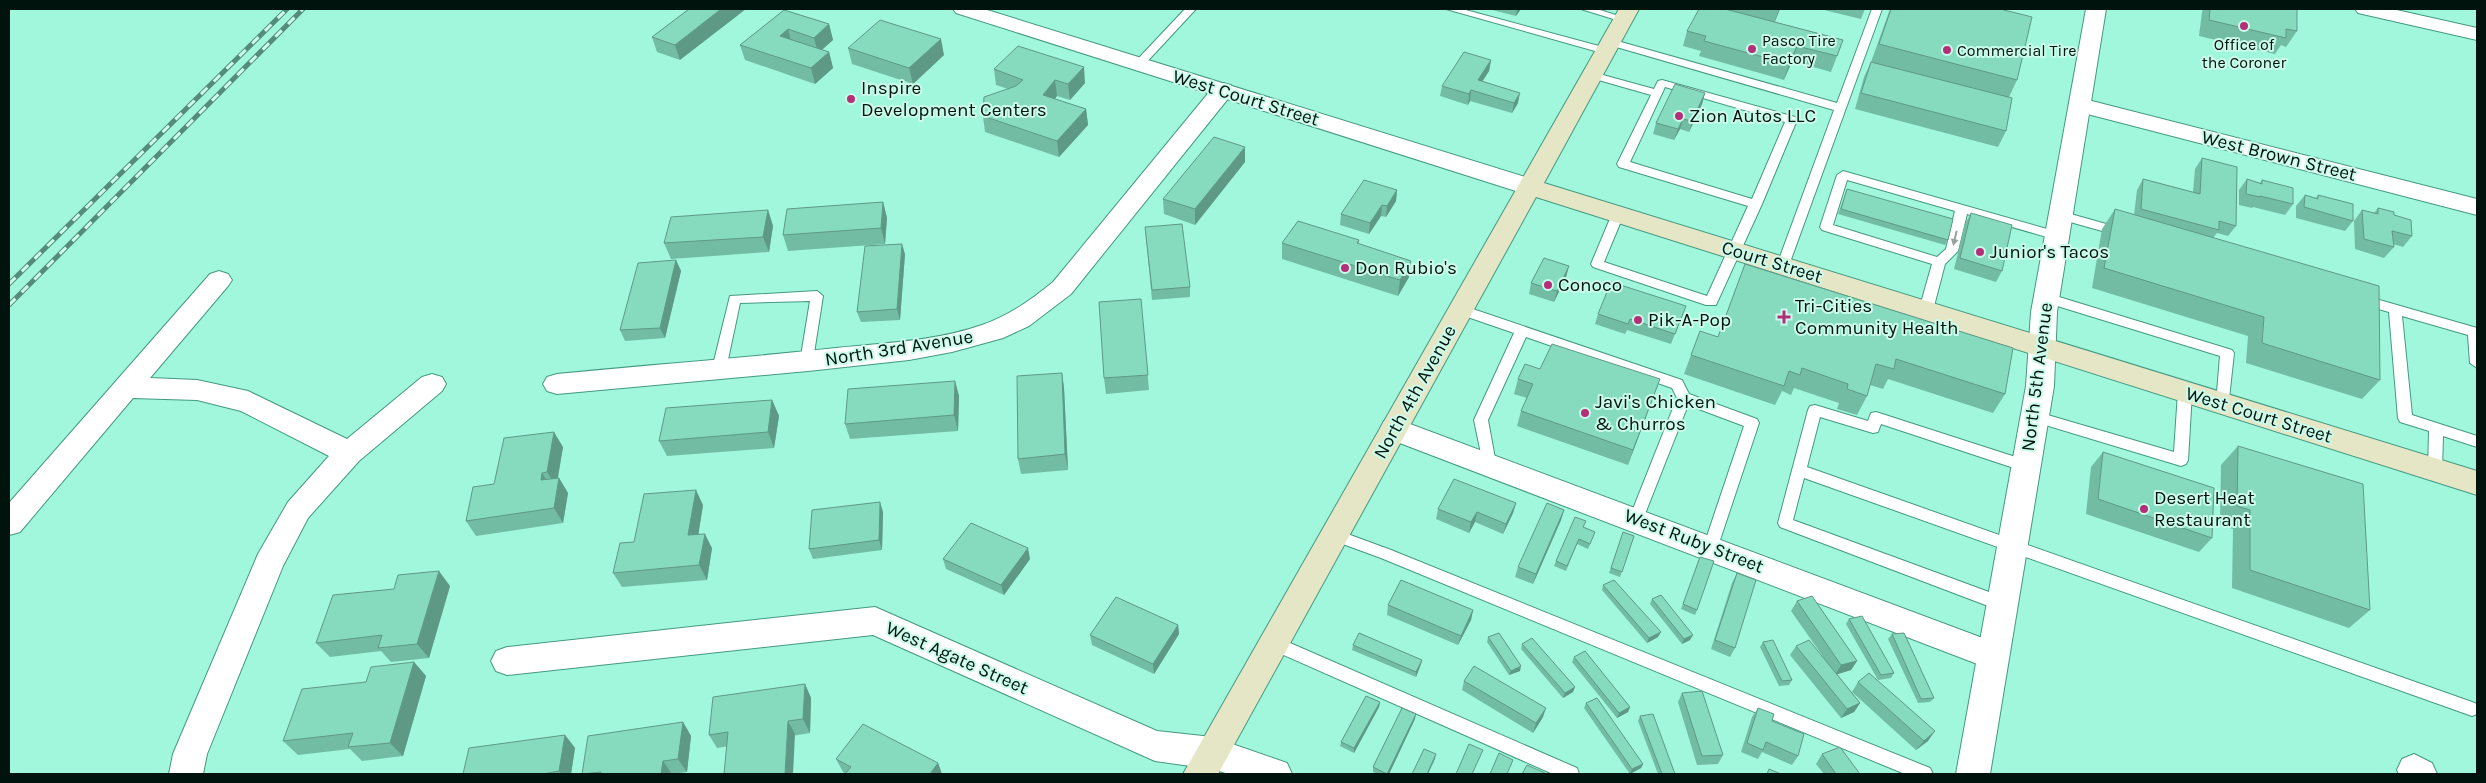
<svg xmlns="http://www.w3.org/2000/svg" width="2486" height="783" viewBox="0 0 2486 783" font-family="Karla,sans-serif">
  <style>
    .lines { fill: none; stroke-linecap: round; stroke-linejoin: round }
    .service-casing { stroke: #449980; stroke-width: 2 }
    .minor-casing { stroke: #449980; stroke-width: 2 }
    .tertiary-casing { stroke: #449980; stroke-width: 2 }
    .secondary-casing { stroke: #449980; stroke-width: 2 }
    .service { fill: #fff; fill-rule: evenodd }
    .minor { fill: #fff; fill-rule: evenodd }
    .tertiary { fill: #fff; fill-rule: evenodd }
    .secondary { fill: #e5e6c6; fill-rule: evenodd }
    .rail-casing { stroke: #558b79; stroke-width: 5 }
    .rail { stroke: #cbfceb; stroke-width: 3; stroke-dasharray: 9; stroke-linecap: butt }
    .wall { fill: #73bca4 }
    .shaded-wall { fill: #5e9986 }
    .building { fill: #86dbbf; stroke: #5e9986 }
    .oneway { fill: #99a19e }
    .poi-dot { fill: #b32f77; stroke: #cbfceb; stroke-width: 2 }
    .labels { text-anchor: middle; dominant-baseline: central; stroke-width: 4; stroke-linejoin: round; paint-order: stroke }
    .far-poi-label { font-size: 16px; fill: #00140d; stroke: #cbfceb; text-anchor: start }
    .poi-label { font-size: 19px; fill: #00140d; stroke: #cbfceb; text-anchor: start }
    .street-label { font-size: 19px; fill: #00140d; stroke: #cbfceb }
  </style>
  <rect width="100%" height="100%" fill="#a1f7db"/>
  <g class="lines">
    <!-- service casing -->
    <g class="service-casing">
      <path id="service" d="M1185 9H1196L1143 66H1135V62Z
        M1446 9H1462L1610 49 1611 51 1610 53H1602Z
        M1581 9H1597L1628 19 1623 22Z
        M1872 9H1882L1789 265 1787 268H1779L1777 265 1834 110 1606 44 1605 42 1610 39 1614 40 1837 103Z
        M1592 72 1654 89 1658 81 1662 80 1795 117 1797 120 1762 204 1716 305H1706L1593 267 1591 264 1612 214 1618 210 1624 214 1604 262 1707 296 1748 206 1619 167 1617 164 1651 95 1588 77V73ZM1665 87 1785 122 1752 199 1630 162Z
        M1843 171 2061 233 2063 236 2057 240 1967 214 1958 251 1945 264 1933 310 1926 315 1919 310 1932 264 1822 230 1820 227 1837 175ZM1847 180 1955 211 1946 249 1937 257 1833 225Z
        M2060 211 2124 229 2126 232 2120 236 2056 218 2054 215 2056 212Z
        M817 291 823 296 812 366H802L800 362 810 301 740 303 726 369 719 374 714 373 712 369 730 296Z
        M2046 293 2232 350 2234 353 2228 408H2218L2216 404 2220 356 2041 301 2040 298 2041 295Z
        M2362 295 2477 328V368L2470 363 2468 335 2402 316 2412 415 2477 436V447L2443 436 2442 470 2440 474H2430L2428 470 2429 431 2400 422 2398 418 2389 312 2357 303 2356 300 2357 297Z
        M1461 305 1682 380 1689 394 1757 419 1759 423 1716 552 1711 554 1706 552 1703 548 1744 426 1688 405 1643 519 1641 523 1636 525 1631 523 1629 519 1677 398 1672 388 1526 337 1488 420 1496 464 1494 468H1484L1474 420 1514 333 1456 313 1454 310Z
        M2185 387 2192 392 2188 460 2186 464 2181 466 2029 420 2027 416 2029 412 2034 411 2174 452 2178 392Z
        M1815 405 1868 421 1871 413 1876 412 2031 462 2033 466 2031 470 2026 472 1881 424 1878 432 1873 433 1820 417 1807 467 2472 702 2477 704V714L2472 716 1804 478 1793 520 2008 599 2010 604 2008 609 2002 611 1996 609 1780 527 1778 523 1808 410 1810 406Z
        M1334 529 1391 550 1930 768 1933 774H1905L1381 558 1329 539 1327 535 1329 531Z
        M1274 636 1577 768 1579 774H1553L1268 648 1266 643 1268 638Z"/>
    </g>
    <!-- minor casing -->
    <g class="minor-casing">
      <path id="minor" d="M2355 9H2392L2477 28V40L2358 13Z
        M1223 83 1231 85 1234 90 1231 95 1071 294 1029 326 1003 338 952 352 909 360 808 371 557 394 547 391 543 384 547 377 557 374C650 365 743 358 836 348 885 343 936 341 982 325 1010 315 1031 300 1053 282L1215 85Z
        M2080 98 2477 199V215L2072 110 2069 105 2072 100Z
        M219 271 228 274 232 280 228 286 150 378 197 380 248 391 347 439 422 377 432 374 442 377 446 384 442 391 359 461 308 518 283 566 207 754 203 774H169L173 754 258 554 288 502 329 456 241 411 197 400 133 398 20 532 9 535V503L210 274Z
        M1394 418 2004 646 2009 656 2004 666 1993 670 1384 437 1380 429 1384 421Z
        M875 607 1157 731 1212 737 1287 763 1292 774H1229L1212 769 1155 761 873 635 507 675 496 671 491 661 496 651 507 647Z
        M2414 754 2432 763 2437 774H2399L2397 770 2402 759Z"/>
    </g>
    <!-- tertiary casing -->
    <g class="tertiary-casing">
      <path id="tertiary" d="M953 9H984L1538 181 1542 187 1538 193 1530 195 1522 193 956 13Z
        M2086 9H2106L2057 312 2054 386 1990 774H1956L2026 386 2031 312Z"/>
    </g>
    <!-- secondary casing -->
    <g class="secondary-casing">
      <path id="secondary" d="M1619 9H1639L1544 183 2477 471V495L1536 197 1218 774H1183Z"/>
    </g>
    <!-- service -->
    <use href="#service" class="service"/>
    <!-- minor -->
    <use href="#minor" class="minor"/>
    <!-- tertiary -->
    <use href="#tertiary" class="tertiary"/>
    <!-- secondary -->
    <use href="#secondary" class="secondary"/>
    <!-- rail casing -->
    <g class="rail-casing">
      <path id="rail" d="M9 284 287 9
        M9 305 303 9"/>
    </g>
    <!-- rail -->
    <use href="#rail" class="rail"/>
  </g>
  <!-- wall -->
  <path class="wall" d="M689 9 680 60 657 52 652 37Z
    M1488 9H1521L1516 16Z
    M1731 9H1780L1775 22 1843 40 1831 72 1792 61 1784 80 1699 56 1701 51 1683 46 1687 31 1730 10Z
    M1820 9H1865L1861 19Z
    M1890 9H2000L2017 80 2009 97 2006 131 1998 147 1855 109 1864 77 1871 62Z
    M2203 9H2297V31L2286 47 2281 45 2275 54 2199 36 2202 12Z
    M784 10 829 24 833 40 822 50 829 52 833 68 815 84 745 60 740 45Z
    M848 48 944 55 913 84 852 64Z
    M1491 60 1489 71 1482 82 1518 103 1512 113 1470 101 1468 105 1440 96 1442 86Z
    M994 69 1085 83 1070 100 1057 96 1055 99 1086 109 1088 125 1059 157 985 132 983 116 1008 89 996 85Z
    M1705 93 1702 104 1689 132 1680 129 1674 140 1653 134 1656 123Z
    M2202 158 2236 226 2228 236 2217 233 2213 238 2380 380 2362 399 2246 363 2248 336 2092 288 2102 229 2115 209 2134 215 2137 190 2143 179 2193 192 2195 169Z
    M1245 162 1195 225 1164 214 1163 199Z
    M2247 179 2260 183 2262 180 2293 204 2285 215 2253 207 2252 208 2239 205V190Z
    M1847 189 1948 240 1945 245 1838 214Z
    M1397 190 1396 201 1386 217 1381 216 1369 234 1340 225 1341 214Z
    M2305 195 2316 198 2318 195 2353 221 2345 231 2296 218V206Z
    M883 202 887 218 885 244 788 251 783 235Z
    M2378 208 2394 215 2412 236 2403 247 2393 244 2394 247 2384 258 2355 249 2354 221 2362 210 2374 213Z
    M768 210 773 226 769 252 671 259 664 243Z
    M1971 213 2002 271 1996 282 1954 269 1965 224Z
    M1145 227 1190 287V297L1152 300Z
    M1359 240V244L1409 277 1398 296 1282 259V243Z
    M905 254 900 320 861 322 857 312Z
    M676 260 681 271 665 338 625 341 620 330Z
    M1745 264 2005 394 1993 413 1888 379 1883 389 1870 385 1867 396 1857 415 1837 409 1839 403 1794 388 1791 395 1782 391 1775 405 1684 374 1691 355 1718 337Z
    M1569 266 1566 277 1554 302 1529 294 1531 283Z
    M1141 299 1149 390 1106 394 1104 378Z
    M1686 306 1671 344 1627 330 1625 334 1595 324 1598 314Z
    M1540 369 1654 395 1628 465 1517 426 1521 411 1527 398 1514 394 1518 379Z
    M1062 373 1064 388 1068 470 1021 474 1018 459Z
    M955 381 959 396 958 431 850 439 845 424Z
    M772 400 779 416 774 448 667 456 659 441Z
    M2238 446 2370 610 2349 628 2232 588 2233 529 2220 525 2221 465Z
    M563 447 558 478H559L568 493 563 523 476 536 466 521 494 484Z
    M2103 452 2212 538 2199 552 2086 514 2091 467Z
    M1516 503 1513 513 1503 534 1475 522 1469 533 1436 519 1438 509Z
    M703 505 698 534 712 548 707 580 622 587 613 573 634 542Z
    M1564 510 1561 520 1533 584 1515 577 1518 567Z
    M883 512 882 550 813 559 809 549Z
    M1584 528 1593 537 1588 549 1577 544 1566 571 1554 566 1556 561Z
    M1623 532 1634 536 1620 577 1609 573Z
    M1700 557 1697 610 1695 615 1681 609Z
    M943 559H1030L1004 595 946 569Z
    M1737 573 1735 648 1730 657 1711 649 1732 583Z
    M1603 585 1658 637 1647 643 1602 590Z
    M450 586 429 658 391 662 381 651 330 657 316 643Z
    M1652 599 1690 640 1682 644 1650 604Z
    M1797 601 1857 661 1851 670 1837 674 1860 703 1854 712 1841 718 1790 655 1796 646 1824 658 1791 611Z
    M1388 605 1473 610 1471 620 1458 645 1387 615Z
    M1849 619 1894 673 1891 678 1878 680 1846 624Z
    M1178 625 1179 634 1154 674 1092 645 1090 635Z
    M1892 634 1934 698 1930 702 1918 703 1888 639Z
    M1488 637 1520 671 1509 675 1487 642Z
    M1763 642 1792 680 1789 685 1779 686 1760 647Z
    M1522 644 1575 687 1573 692 1563 698 1521 649Z
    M1353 645 1422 660 1421 664 1416 677 1352 650Z
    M1574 657 1630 707 1628 712 1617 718 1572 662Z
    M414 662 426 676 403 756 362 761 350 749 298 755 283 741 366 682Z
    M1464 681 1543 717 1533 733 1462 690Z
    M1858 682 1928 741 1916 750 1852 692Z
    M805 684 811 698 810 733 717 748 709 735Z
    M1682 693 1723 755 1718 764 1697 765 1678 702Z
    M1380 702 1379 707 1354 753 1340 746 1341 742Z
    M1586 703 1643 764 1641 768 1630 774 1584 708Z
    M1758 708 1772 721 1798 756 1792 765 1762 752 1758 759 1741 752 1752 717Z
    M1640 716 1675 774H1658L1638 721Z
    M1415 719 1389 774H1378L1373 772V767Z
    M683 722 691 736 687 772 672 774H582Z
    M565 735 575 748 571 774H463Z
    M1822 754 1860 774H1824L1816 764Z
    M836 759 938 763 942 774H845L843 772Z"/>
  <!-- shaded-wall -->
  <path class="shaded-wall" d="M721 9H746L680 60 675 45Z
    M1517 9H1521L1516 16Z
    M1779 9H1780L1773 25Z
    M829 24 833 40 818 53 814 38Z
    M788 29 792 45 780 36Z
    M941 39 944 55 913 84 909 68Z
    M1797 46 1792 61 1784 80 1789 64Z
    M829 52 833 68 815 84 811 68Z
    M1491 60 1489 71 1476 91 1478 80Z
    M1084 67 1085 83 1070 100 1068 84Z
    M1055 80 1057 96 1045 111 1043 95Z
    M1471 90 1470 101 1468 105 1469 94Z
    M1520 93 1518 103 1512 113 1514 103Z
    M1705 93 1702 104 1689 132 1692 121Z
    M1086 109 1088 125 1059 157 1057 141Z
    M1683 119 1680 129 1674 140 1678 129Z
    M1245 147V162L1195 225V209Z
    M1397 190 1396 201 1386 217 1387 206Z
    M883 202 887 218 885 244 881 228Z
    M1382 205 1381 216 1369 234 1370 223Z
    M768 210 773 226 769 252 763 237Z
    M902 244 905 254 900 320 897 309Z
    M676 260 681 271 665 338 660 328Z
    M1411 261 1409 277 1398 296 1400 280Z
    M1569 266 1566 277 1554 302 1557 291Z
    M1062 373 1064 388 1068 470 1065 454Z
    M1660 379 1654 395 1628 465 1633 450Z
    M955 381 959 396 958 431 954 415Z
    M772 400 779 416 774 448 768 432Z
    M554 432 563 447 556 487 547 472Z
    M542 473 552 488 541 480Z
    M559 478 568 493 563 523 554 508Z
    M696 490 703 505 696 550 688 535Z
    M880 502 883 512 882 550 879 540Z
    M1516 503 1513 513 1503 534 1506 524Z
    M1564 510 1561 520 1533 584 1536 574Z
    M1477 512 1475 522 1469 533 1471 522Z
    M705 534 712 548 707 580 699 565Z
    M1028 548 1030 559 1004 595 1001 585Z
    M439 571 450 586 429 658 417 644Z
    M1473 610 1471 620 1458 645 1461 636Z
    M1178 625 1179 634 1154 674 1153 664Z
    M1661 632 1658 637 1647 643 1649 638Z
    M1693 635 1690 640 1682 644 1684 639Z
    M1422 660 1421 664 1416 677V672Z
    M1857 661 1851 670 1835 675 1841 665Z
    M414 662 426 676 403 756 390 743Z
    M1521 666 1520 671 1509 675 1511 671Z
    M805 684 811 698 810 733 803 719Z
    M1575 687 1573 692 1563 698 1565 693Z
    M1380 702 1379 707 1354 753V748Z
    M1860 703 1854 712 1841 718 1847 709Z
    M1630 707 1628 712 1617 718 1619 713Z
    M1546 708 1543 717 1533 733 1536 723Z
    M1416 714 1415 719 1389 774H1387Z
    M788 721 795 734 793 774H785Z
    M683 722 691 736 687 772 678 759Z
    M1935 731 1928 741 1916 750 1924 741Z
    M565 735 575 748 571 774H561L559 771Z
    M1436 754 1435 759 1428 774H1427Z
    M663 761 672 774H661Z
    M938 763 942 774H930Z
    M1643 764 1641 768 1630 774 1632 769Z"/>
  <!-- building -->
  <path class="building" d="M689 9H721L675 45 652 37Z
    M1699 9H1725L1843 40 1837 56 1797 46 1789 64 1704 41 1706 36 1687 31Z
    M1891 9H2000L2032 17 2017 80 1879 44Z
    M2210 9H2297V31L2286 29V38L2209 20Z
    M784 10 829 24 814 38 788 29 780 36 829 52 811 68 740 45Z
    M880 20 941 39 909 68 848 48Z
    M1018 46 1084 67 1068 84 1055 80 1043 95 1086 109 1057 141 983 116 984 97 1016 86 1023 80 994 69Z
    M1464 52 1491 60 1478 80 1520 93 1514 103 1471 90 1469 94 1442 86Z
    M1871 62 2012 98 2006 131 1861 93Z
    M1675 84 1705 93 1692 121 1683 119 1678 129 1656 123Z
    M1214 137 1245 147 1195 209 1163 199Z
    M2202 158 2237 167 2236 226 2219 221V230L2141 209 2143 179 2200 194Z
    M2247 179 2262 184V180L2293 188V204L2260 196V197L2246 194Z
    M1364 180 1397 190 1387 206 1382 205 1370 223 1341 214Z
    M1847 189 1953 219 1948 240 1841 209Z
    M2305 195 2318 199V195L2353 204V221L2304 207Z
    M883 202 881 228 783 235 787 209Z
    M2378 208 2394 212V215L2411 220 2412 236 2392 231 2394 247 2364 239 2362 210 2378 214Z
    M2115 209 2379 286 2380 380 2262 343 2264 317 2104 268Z
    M768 210 763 237 664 243 671 217Z
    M1971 213 2012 225 2002 271 1960 258Z
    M1298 221 1359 240 1357 243 1411 261 1400 280 1282 243Z
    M1182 224 1190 287 1152 290 1145 227Z
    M902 244 897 309 857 312 865 246Z
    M1544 258 1569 266 1557 291 1531 283Z
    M676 260 660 328 620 330 638 263Z
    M1745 264 2013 348 2005 394 1896 359 1894 369 1876 364 1867 396 1847 389 1848 384 1802 368 1800 375 1789 371 1784 386 1691 355 1700 331 1718 337Z
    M1611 282 1686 306 1675 334 1630 319 1628 324 1598 314Z
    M1141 299 1148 375 1104 378 1099 302Z
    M1552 344 1660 379 1633 450 1521 411 1533 384 1518 379 1525 364 1540 369Z
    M1062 373 1065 454 1018 459 1017 376Z
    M955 381 954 415 845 424 848 389Z
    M772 400 768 432 659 441 666 408Z
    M554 432 547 472 542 473 541 480 559 478 554 508 466 521 473 487 494 484 504 438Z
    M2238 446 2363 484 2370 610 2250 570V510L2237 506Z
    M2103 452 2214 488 2212 538 2098 499Z
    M1454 479 1516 503 1506 524 1477 512 1471 522 1438 509Z
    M696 490 688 535 705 534 699 565 613 573 620 543 634 542 644 494Z
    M880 502 879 540 809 549 812 510Z
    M1547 503 1564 510 1536 574 1518 567Z
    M1575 517 1586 521 1583 527 1595 532 1590 544 1579 539 1567 566 1556 561Z
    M971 523 1028 548 1001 585 943 559Z
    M1623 532 1634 536 1622 572 1611 568Z
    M1700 557 1714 561 1697 610 1683 604Z
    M439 571 417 644 378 648 382 635 316 643 333 595 394 589 398 575Z
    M1737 573 1756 580 1735 648 1715 640Z
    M1401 580 1473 610 1461 636 1388 605Z
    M1614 580 1661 632 1649 638 1603 585Z
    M1661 595 1693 635 1684 639 1652 599Z
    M1812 596 1857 661 1841 665 1797 601Z
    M1116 597 1178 625 1153 664 1090 635Z
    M1862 616 1894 673 1881 675 1849 619Z
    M1359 633 1422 660 1416 672 1353 645Z
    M1499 633 1521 666 1511 671 1488 637Z
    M1904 633 1934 698 1921 699 1892 634Z
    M1532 638 1575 687 1565 693 1522 644Z
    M1773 640 1792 680 1782 681 1763 642Z
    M1809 640 1860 703 1847 709 1796 646Z
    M1585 651 1630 707 1619 713 1574 657Z
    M414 662 390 743 348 747 353 733 283 741 302 689 366 682 371 667Z
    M1474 666 1546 708 1536 723 1464 681Z
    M1869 673 1935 731 1924 741 1858 682Z
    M805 684 803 719 788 721 785 774H724L728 732 709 735 713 697Z
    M1702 691 1723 755 1702 756 1682 693Z
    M1366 696 1380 702 1354 748 1341 742Z
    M1597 698 1643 764 1632 769 1586 703Z
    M1402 708 1416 714 1387 774 1373 767Z
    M1758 708 1774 714 1772 721 1804 734 1798 756 1766 742 1763 750 1747 743Z
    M1653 714 1675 774H1662L1640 716Z
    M683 722 678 759 663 761 661 774H601V772L582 774 588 736Z
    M863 724 938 763 930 774H845L851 767 836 759Z
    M565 735 559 771 543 774H463L469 748Z
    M1469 744 1483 750 1472 774H1456Z
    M1840 747 1860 774H1836L1822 754Z
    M1424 749 1436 754 1427 774H1412Z
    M1499 753 1513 760 1507 774H1490Z
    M1527 765 1545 773 1544 774H1522Z
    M1769 769 1781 774H1767Z"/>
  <!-- one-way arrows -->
  <defs><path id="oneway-solid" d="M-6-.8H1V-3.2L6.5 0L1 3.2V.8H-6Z" transform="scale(1.25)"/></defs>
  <use class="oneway" href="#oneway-solid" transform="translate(1955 238) rotate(103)"/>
  <!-- markers -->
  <g class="poi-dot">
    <circle cx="2244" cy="26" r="5"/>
    <circle cx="1752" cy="49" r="5"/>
    <circle cx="1947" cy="50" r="5"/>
    <circle cx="851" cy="99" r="5"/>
    <circle cx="1679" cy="116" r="5"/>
    <circle cx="1980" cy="252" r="5"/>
    <circle cx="1345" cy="268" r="5"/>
    <circle cx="1548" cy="285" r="5"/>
    <path d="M1781.5 309.5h5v5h5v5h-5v5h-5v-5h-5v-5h5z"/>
    <circle cx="1638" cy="320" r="5"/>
    <circle cx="1585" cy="413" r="5"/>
    <circle cx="2144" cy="509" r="5"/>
  </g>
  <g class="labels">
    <!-- far-poi labels -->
    <g class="far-poi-label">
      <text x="1762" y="40">Pasco Tire<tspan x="1762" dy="18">Factory</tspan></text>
      <text x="2244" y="44" text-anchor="middle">Office of<tspan x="2244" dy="18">the Coroner</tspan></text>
      <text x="1957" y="50">Commercial Tire</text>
    </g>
    <!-- poi labels -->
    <g class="poi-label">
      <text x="861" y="88">Inspire<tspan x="861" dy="22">Development Centers</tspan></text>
      <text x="1689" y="116">Zion Autos LLC</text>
      <text x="1990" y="252">Junior's Tacos</text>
      <text x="1355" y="268">Don Rubio's</text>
      <text x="1558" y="285">Conoco</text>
      <text x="1795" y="306">Tri-Cities<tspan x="1795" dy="22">Community Health</tspan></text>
      <text x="1648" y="320">Pik-A-Pop</text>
      <text x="1595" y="402">Javi's Chicken<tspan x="1595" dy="22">&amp; Churros</tspan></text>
      <text x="2154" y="498">Desert Heat<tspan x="2154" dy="22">Restaurant</tspan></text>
    </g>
    <!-- street labels -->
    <g class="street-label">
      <text transform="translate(1246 98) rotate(17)">West Court Street</text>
      <text transform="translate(2279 156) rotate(14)">West Brown Street</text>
      <text transform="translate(1772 262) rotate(17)">Court Street</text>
      <text transform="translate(899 348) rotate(-9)">North 3rd Avenue</text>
      <text transform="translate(2037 377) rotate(-83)">North 5th Avenue</text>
      <text transform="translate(1415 392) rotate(-61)">North 4th Avenue</text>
      <text transform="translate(2259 415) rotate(17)">West Court Street</text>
      <text transform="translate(1694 541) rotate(21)">West Ruby Street</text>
      <text transform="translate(957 658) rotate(24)">West Agate Street</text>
    </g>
  </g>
  <!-- border -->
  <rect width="2486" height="783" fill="none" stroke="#00140d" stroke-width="20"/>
</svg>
